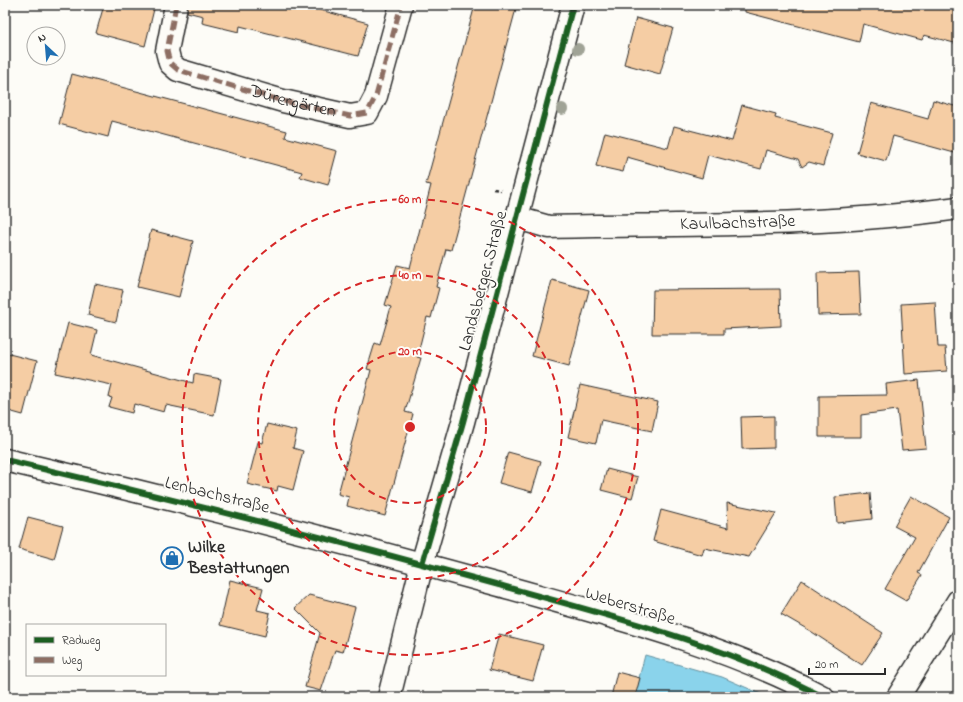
<svg xmlns="http://www.w3.org/2000/svg" width="963" height="702" viewBox="0 0 963 702" font-family="'Indie Flower',sans-serif">
  <style>
    .water { fill: #8ad3eb; stroke: #64909e }
    .building { fill: #f5cda4; stroke: #2b2b2b }
    .lines { fill: none; stroke-linecap: round; stroke-linejoin: round }
    .minor-casing { stroke: #2b2b2b; stroke-width: 25 }
    .tertiary-casing { stroke: #2b2b2b; stroke-width: 25 }
    .path { stroke: #2b2b2b; stroke-width: 2.5; stroke-dasharray: 4 3; stroke-linecap: butt }
    .minor { stroke: #fdfcf7; stroke-width: 22 }
    .tertiary { stroke: #fdfcf7; stroke-width: 22 }
    .quiet { stroke: #8d6e63; stroke-width: 5; stroke-dasharray: 10 5; stroke-linecap: butt }
    .cycleway-casing { stroke: #fdfcf7; stroke-width: 8 }
    .cycleway { stroke: #1b5e20; stroke-width: 6 }
    .tree { fill: #a0a396 }
    .ring { fill: none; stroke: #d62828; stroke-width: 2; stroke-dasharray: 7 5 }
    .labels { text-anchor: middle; dominant-baseline: central; stroke-width: 4; stroke-linejoin: round; paint-order: stroke }
    .street-label { font-size: 18px; fill: #2b2b2b; stroke: #fdfcf7 }
    .poi-label { font-size: 18px; font-weight: bold; fill: #2b2b2b; stroke: #fdfcf7; text-anchor: start }
    .centre { fill: #d62828; stroke: #fdfcf7; stroke-width: 2 }
    .ring-label { font-size: 12px; text-anchor: middle; font-weight: bold; fill: #d62828; stroke: #fdfcf7; stroke-width: 4; stroke-linejoin: round; paint-order: stroke }
  </style>
  <rect width="100%" height="100%" fill="#fdfcf7"/>
  <filter id="ink" filterUnits="userSpaceOnUse"><feTurbulence type="fractalNoise" baseFrequency=".025" numOctaves="2"/><feDisplacementMap in="SourceGraphic" scale="8" xChannelSelector="R" yChannelSelector="G"/><feConvolveMatrix kernelMatrix="1 2 1 2 8 2 1 2 1" color-interpolation-filters="sRGB"/></filter>
  <g filter="url(#ink)">
    <!-- water -->
    <path class="water" d="M645 655 722 677 768 697H634Z"/>
    <!-- building -->
    <path class="building" d="M104 5H155L145 46 96 33Z
      M188 5H302L368 23 358 56 240 26 239 32 202 23 203 16 187 12Z
      M475 5H517L451 250 446 249 436 287 439 288 431 318 427 317 417 357 421 358 405 412 413 414 385 516 347 506 349 497 338 494 371 370 367 369 375 343 380 345 391 307 385 305 397 265 410 268 431 185 426 184Z
      M745 5H938L958 10V44L924 35 922 40 863 24 859 42 745 12Z
      M636 18 673 28 660 74 624 64Z
      M72 74 287 131 285 137 337 151 328 185 300 177 302 172 112 121 108 137 59 124Z
      M933 100 958 107V154L893 136 886 161 857 153 871 103 928 119Z
      M742 105 776 114 775 118 832 133 823 166 809 162 802 167 798 159 766 150 761 169 708 155 702 178 627 157 623 172 596 166 605 132 668 148 674 126 732 141Z
      M151 230 193 241 179 297 137 287Z
      M859 272 861 314 818 315 817 273Z
      M552 280 589 290 569 366 532 356Z
      M95 284 123 290 116 322 88 315Z
      M780 289 781 326 724 329V334H652L653 290Z
      M935 302 938 347H945L947 371 905 374 901 304Z
      M68 323 97 330 91 355 193 383 194 374 221 379 214 415 166 405 164 412 134 404 132 413 109 407 112 398 109 397 112 385 55 373Z
      M5 353 37 361 23 415 5 410Z
      M919 380 926 448 902 450 897 410 861 415V437H819V396L887 395 886 384Z
      M580 385 658 402 652 431 601 420 596 443 568 437Z
      M774 416V448L742 449 741 417Z
      M267 424 297 431 293 448 303 451 293 490 278 486 277 491 247 484 258 442 262 443Z
      M508 452 541 461 532 492 499 483Z
      M607 469 638 477 632 498 601 490Z
      M870 493 872 519 837 523 835 497Z
      M911 496 949 517 918 573 922 575 906 601 885 589 915 537 894 526Z
      M727 503 776 513 749 557 704 548 702 555 653 541 661 510 728 528Z
      M28 517 63 526 54 559 19 549Z
      M230 580 263 588 257 610 270 613 265 636 220 625Z
      M802 580 883 633 862 665 812 632 781 614Z
      M309 595 355 607 343 652 335 650 321 691 305 687 320 633 295 608Z
      M499 634 543 645 533 681 489 670Z
      M617 672 640 678 635 697H611Z"/>
    <g class="lines">
      <!-- minor casing -->
      <g class="minor-casing">
        <g id="minor">
          <path id="s1" d="M176 5 167 51 170 63 178 70 283 101 350 116 367 113 376 96 401 5"/>
          <path id="s2" d="M517 218 549 227C685 224 823 227 958 208"/>
          <path d="M5 460C170 498 336 540 499 585 609 616 721 643 823 697"/>
          <path d="M898 697 958 601"/>
        </g>
      </g>
      <!-- tertiary casing -->
      <g class="tertiary-casing">
        <path id="tertiary" d="M389 697 422 564 463 422 573 5"/>
      </g>
      <!-- path -->
      <path class="path" d="M493 189 501 190"/>
      <!-- minor -->
      <use href="#minor" class="minor"/>
      <!-- tertiary -->
      <use href="#tertiary" class="tertiary"/>
      <!-- quiet -->
      <path class="quiet" d="M176 5 167 51 170 63 178 70 283 101 350 116 367 113 376 96 401 5"/>
      <!-- cycleway casing -->
      <g class="cycleway-casing">
        <path id="cycleway" d="M5 460C170 498 336 540 499 585 609 616 721 643 823 697
          M422 564 463 422 573 5"/>
      </g>
      <!-- cycleway -->
      <use href="#cycleway" class="cycleway"/>
    </g>
    <!-- trees -->
    <g class="tree">
      <circle cx="578" cy="49" r="6"/>
      <circle cx="562" cy="109" r="6"/>
    </g>
  </g>
  <!-- distance rings -->
  <g class="ring">
    <circle cx="410" cy="427" r="76"/>
    <circle cx="410" cy="427" r="152"/>
    <circle cx="410" cy="427" r="228"/>
  </g>
  <!-- icons -->
  <defs>
    <g id="shop-ring" transform="scale(1.15)"><circle r="9.5" fill="#fdfcf7" stroke="#1f6fb2" stroke-width="1.5"/><path d="M-5-2.5h2.3a2.7 3.5 0 0 1 5.4 0H5L5.5 6h-11ZM-1.5-2.5h3a1.5 2.3 0 0 0-3 0Z" fill="#1f6fb2"/></g>
  </defs>
  <g fill-rule="evenodd">
    <use href="#shop-ring" x="172" y="558"/>
  </g>
  <g class="labels">
    <!-- street labels -->
    <g class="street-label">
      <text stroke="none"><textPath href="#s1" startOffset="189">Dürergärten</textPath></text>
      <text stroke="none"><textPath href="#s2" startOffset="222">Kaulbachstraße</textPath></text>
      <text transform="translate(484 281) rotate(-75)">Landsberger Straße</text>
      <text transform="translate(217 496) rotate(14)">Lenbachstraße</text>
      <text transform="translate(630 607) rotate(17)">Weberstraße</text>
    </g>
    <!-- poi labels -->
    <g class="poi-label">
      <text x="188" y="548">Wilke<tspan x="188" dy="21">Bestattungen</tspan></text>
    </g>
  </g>
  <circle cx="410" cy="427" r="6" class="centre"/>
  <g class="ring-label">
    <text x="410" y="203">60 m</text>
    <text x="410" y="279">40 m</text>
    <text x="410" y="355">20 m</text>
  </g>
  <!-- margin -->
  <rect width="963" height="702" fill="none" stroke="#fdfcf7" stroke-width="20"/>
  <rect x="10" y="10" width="943" height="682" fill="none" stroke="#2b2b2b" stroke-width="1.5" filter="url(#ink)"/>
  <!-- legend -->
  <rect x="26" y="624" width="140" height="52" fill="#fdfcf7" stroke="#a9a8a5"/>
  <rect x="34" y="637" width="20" height="6" fill="#1b5e20" stroke="#a9a8a5"/>
  <text x="62" y="644" font-size="12" fill="#2b2b2b">Radweg</text>
  <rect x="34" y="657" width="20" height="6" fill="#8d6e63" stroke="#a9a8a5"/>
  <text x="62" y="664" font-size="12" fill="#2b2b2b">Weg</text>
  <!-- north arrow -->
  <g transform="translate(46 46) rotate(334)"><circle r="19" fill="#fdfcf7" stroke="#a9a8a5"/>
  <path d="M0-3L7 15L0 10L-7 15Z" fill="#1f6fb2"/>
  <text y="-6" font-size="11" font-weight="bold" text-anchor="middle" fill="#2b2b2b">N</text>
  </g>
  <!-- scale -->
  <path d="M809 668v6h76v-6" fill="none" stroke="#2b2b2b" stroke-width="2"/>
  <text x="815" y="668" font-size="12" fill="#2b2b2b" stroke="#fdfcf7" stroke-width="3" paint-order="stroke">20 m</text>
</svg>
